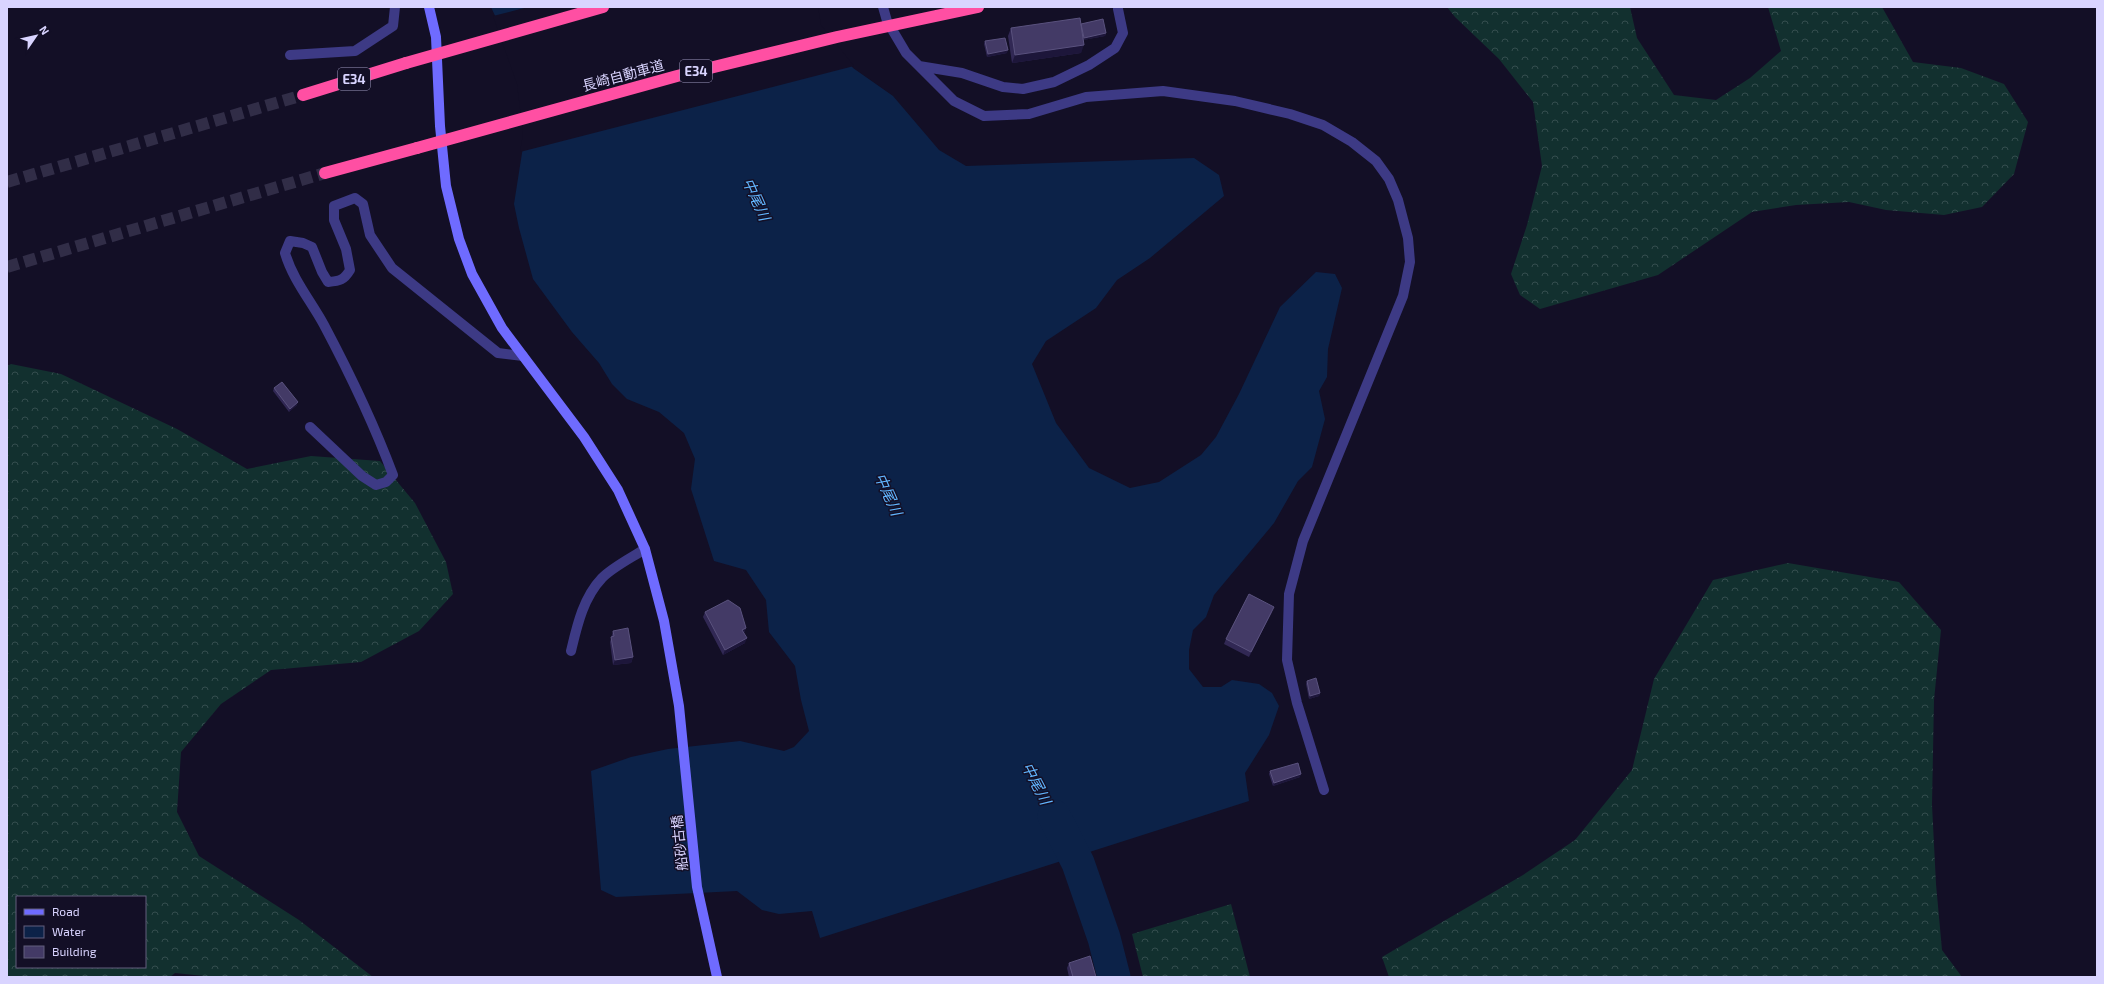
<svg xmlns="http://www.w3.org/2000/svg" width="2104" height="984" viewBox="0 0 2104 984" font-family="'Exo 2','Noto Sans JP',sans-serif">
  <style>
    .forest { fill: url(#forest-crowns); fill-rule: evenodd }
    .water { fill: #0c2248 }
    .pier { fill: #130f26 }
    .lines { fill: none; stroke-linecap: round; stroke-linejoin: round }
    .river { stroke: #0c2248; stroke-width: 33 }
    .highway-tunnel { stroke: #312d47; stroke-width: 12; stroke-dasharray: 12 6; stroke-linecap: butt }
    .street { stroke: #3d3a85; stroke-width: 10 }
    .secondary { stroke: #6f6bff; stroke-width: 10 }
    .highway { stroke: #ff4fa3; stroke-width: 12 }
    .highway-bridge { stroke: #ff4fa3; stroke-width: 12 }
    .wall { fill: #312854 }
    .shaded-wall { fill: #1d163a }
    .building { fill: #433a66; stroke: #5a527e }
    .labels { text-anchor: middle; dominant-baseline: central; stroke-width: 3; stroke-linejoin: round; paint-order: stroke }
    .shield { fill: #130f26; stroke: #9e99be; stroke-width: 1 }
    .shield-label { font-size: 13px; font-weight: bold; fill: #d9d4ff }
    .street-label { font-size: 14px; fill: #d9d4ff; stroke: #130f26 }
    .water-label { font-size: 15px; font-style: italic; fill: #62b6ff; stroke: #130f26 }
  </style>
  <defs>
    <pattern id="forest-crowns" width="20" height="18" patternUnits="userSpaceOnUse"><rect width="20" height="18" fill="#12302f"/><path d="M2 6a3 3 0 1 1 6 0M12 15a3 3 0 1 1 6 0" fill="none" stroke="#344d4e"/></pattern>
  </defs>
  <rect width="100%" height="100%" fill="#130f26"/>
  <!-- forest -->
  <path class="forest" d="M1447 7H1630L1637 38 1674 95 1716 100 1750 78 1781 51 1768 7H1882L1913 62 1961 68 2004 84 2028 122 2014 174 1982 207 1944 215 1886 210 1849 202 1796 205 1752 212 1658 275 1540 309 1520 295 1511 274 1527 225 1542 166 1533 102 1499 59 1455 17Z
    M11 364 61 374 177 429 247 469 311 456 380 461 415 503 446 562 453 594 419 631 361 662 271 670 221 704 181 752 177 812 199 856 299 920 373 977H214L175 973 170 977H7V366ZM17 897H145V967H17Z
    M1788 563 1899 582 1941 630 1934 700 1932 805 1936 884 1942 950 1962 977H1389L1382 957 1523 875 1575 840 1632 770 1654 679 1713 580Z
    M1231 904 1250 977H1143L1132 934Z"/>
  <!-- water -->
  <path class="water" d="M491 7H816L819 26 853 68 893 96 939 150 966 166 1194 158 1219 175 1224 196 1150 258 1117 280 1096 308 1046 341 1032 364 1056 423 1089 468 1130 488 1159 482 1201 455 1216 437 1239 394 1280 307 1316 272 1335 274 1342 288 1328 349 1327 377 1319 391 1325 419 1312 467 1298 481 1274 523 1214 595 1206 617 1193 630 1189 650V669L1203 687H1221L1232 680 1259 684 1272 693 1279 706 1269 735 1245 773 1249 801 820 938 812 911 779 914 762 910 737 891 616 897 601 890 591 771 631 757 668 749 740 741 784 751 794 747 809 731 801 700 795 666 769 632 766 600 746 570 714 561 691 489 695 459 684 433 659 412 627 399 612 384 599 363 572 332 533 279 519 228 514 204 525 134 519 84 497 20Z"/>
  <!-- pier -->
  <path class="pier" d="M528 7H818L821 25 854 66 520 152 523 134 517 84 493 16Z"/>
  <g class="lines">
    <!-- river -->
    <path class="river" d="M1054 816 1078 863 1104 938 1114 977"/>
    <!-- highway-tunnel -->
    <path class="highway-tunnel" d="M7 182 303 95
      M7 267 325 173"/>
    <!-- street -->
    <path class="street" d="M883 7 887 21 906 53 954 101 984 116 1029 114 1086 97 1163 91 1235 101 1290 114 1323 125 1352 142 1376 161 1389 179 1398 200 1408 238 1410 262 1403 296 1303 541 1289 594 1287 660 1297 703 1324 790
      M290 55 355 51 393 26 395 7
      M919 66 962 73 1003 87 1023 89 1054 82 1089 65 1115 48 1123 33 1118 9
      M310 427 362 476 376 485 386 482 393 475C374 424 350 374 324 325 311 301 293 280 285 253L290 241 303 243 312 247 322 272 328 282C340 281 344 280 350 270L346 249 334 220V206L355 198 363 204 370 235 392 268 498 353 523 356
      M571 651C577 626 583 598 602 578 613 567 631 558 645 549"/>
    <!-- secondary -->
    <path class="secondary" d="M429 7 436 37 440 126 446 186 459 239 472 274 502 328 584 437 618 490 645 549 664 621 679 706 697 887 717 977"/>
    <!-- highway -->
    <path class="highway" d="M303 95 406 63
      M325 173 417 148"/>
    <!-- highway-bridge -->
    <path class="highway-bridge" d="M406 63 603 7
      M417 148 677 76 837 37 978 7"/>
  </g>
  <!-- wall -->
  <path class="wall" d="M1081 24 1106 33 1105 36 1083 40 1081 53 1012 63 1008 36 1011 28Z
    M985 41 1007 53 987 57 984 44Z
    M274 388 297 405 289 412 273 391Z
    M705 612 746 628 744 633 745 643 723 655 703 617Z
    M1272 612 1249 657 1224 644 1226 639Z
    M613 631 633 657 631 663 613 665 610 642Z
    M1307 681 1320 693 1319 696 1309 699 1306 684Z
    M1270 771 1300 777 1273 786 1269 774Z
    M1069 963 1096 977H1069L1067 968Z"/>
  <!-- shaded-wall -->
  <path class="shaded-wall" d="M1106 33 1105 36 1083 40 1084 38Z
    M1084 45 1081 53 1012 63 1015 55Z
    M1008 50 1007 53 987 57 988 54Z
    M298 402 297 405 289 412 290 409Z
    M1274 607 1272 612 1249 657 1251 652Z
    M746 628 744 633 742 630Z
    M747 638 745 643 723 655 725 650Z
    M633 657 631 663 613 665 615 660Z
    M1320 693 1319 696 1309 699 1310 696Z
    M1301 774 1300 777 1273 786 1274 783Z"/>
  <!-- building -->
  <path class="building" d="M1080 18 1084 45 1015 55 1011 28Z
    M1103 19 1106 33 1084 38 1081 24Z
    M1005 38 1008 50 988 54 985 41Z
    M282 382 298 402 290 409 274 388Z
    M1249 594 1274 607 1251 652 1226 639Z
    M728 600 740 608 746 628 742 630 747 638 725 650 705 612Z
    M628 628 633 657 615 660 611 637 614 636 613 631Z
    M1316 678 1320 693 1310 696 1307 681Z
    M1298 763 1301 774 1274 783 1270 771Z
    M1090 956 1096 977H1073L1069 963Z"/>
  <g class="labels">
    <!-- shield labels -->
    <g class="shield">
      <rect x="680" y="60" width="32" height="22" rx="3"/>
      <rect x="338" y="68" width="32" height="22" rx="3"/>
    </g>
    <g class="shield-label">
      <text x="696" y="71">E34</text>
      <text x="354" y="79">E34</text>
    </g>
    <!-- street labels -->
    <g class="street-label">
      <text transform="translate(623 75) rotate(-15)">長崎自動車道</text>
      <text transform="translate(679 843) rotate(-96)">船砂古橋</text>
    </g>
    <!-- water labels -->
    <g class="water-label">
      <text transform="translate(757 199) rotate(66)">中尾川</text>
      <text transform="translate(889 494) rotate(66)">中尾川</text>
      <text transform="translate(1037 783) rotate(63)">中尾川</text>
    </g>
  </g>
  <!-- border -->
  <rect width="2104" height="984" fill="none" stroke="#d9d4ff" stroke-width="16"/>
  <!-- legend -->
  <rect x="16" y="896" width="130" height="72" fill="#130f26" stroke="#625e7d"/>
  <rect x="24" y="909" width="20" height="6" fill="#6f6bff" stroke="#625e7d"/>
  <text x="52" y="916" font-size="12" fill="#d9d4ff">Road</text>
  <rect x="24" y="926" width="20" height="12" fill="#0c2248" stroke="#625e7d"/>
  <text x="52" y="936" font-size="12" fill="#d9d4ff">Water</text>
  <rect x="24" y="946" width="20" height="12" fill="#433a66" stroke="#625e7d"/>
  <text x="52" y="956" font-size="12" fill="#d9d4ff">Building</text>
  <!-- north arrow -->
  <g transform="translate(36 36) rotate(56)" stroke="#130f26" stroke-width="3" paint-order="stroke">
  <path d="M0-3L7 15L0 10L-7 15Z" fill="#d9d4ff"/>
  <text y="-6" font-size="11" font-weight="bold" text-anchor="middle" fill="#d9d4ff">N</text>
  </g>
</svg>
